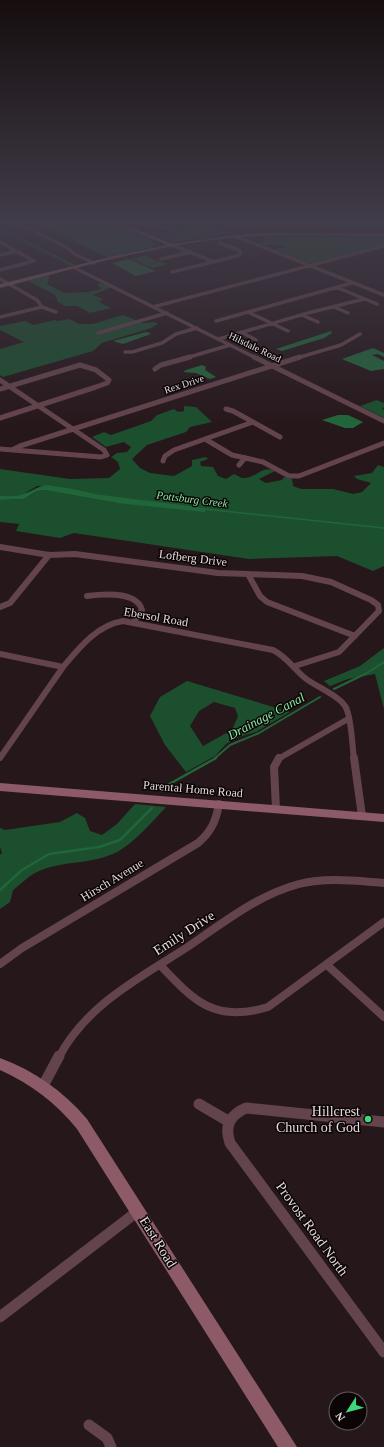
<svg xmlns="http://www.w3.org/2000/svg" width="384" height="1447" viewBox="0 0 384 1447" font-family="'Times New Roman',serif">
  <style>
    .green { fill: #1b4f2d; fill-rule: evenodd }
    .water { fill: #21663b }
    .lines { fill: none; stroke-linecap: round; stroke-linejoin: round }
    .stream-far2 { stroke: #21663b; stroke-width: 1.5 }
    .stream-far1 { stroke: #21663b; stroke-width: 2 }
    .stream { stroke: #21663b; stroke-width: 2.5 }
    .street-far4 { stroke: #64444c; stroke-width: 3.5 }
    .street-far3 { stroke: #64444c; stroke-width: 5 }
    .street-far2 { stroke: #64444c; stroke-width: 6 }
    .street-far1 { stroke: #64444c; stroke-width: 8 }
    .street { stroke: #64444c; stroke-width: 11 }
    .secondary { fill: #8c5b67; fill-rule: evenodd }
    .poi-dot { fill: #40d77c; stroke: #0b0506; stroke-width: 1.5 }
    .labels { text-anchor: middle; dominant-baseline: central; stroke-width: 3; stroke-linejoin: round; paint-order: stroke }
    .far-street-label { font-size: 10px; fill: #e6dbde; stroke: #0b0506 }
    .far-water-label { font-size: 11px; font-style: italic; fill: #89e7a5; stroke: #0b0506 }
    .street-label { font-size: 12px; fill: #e6dbde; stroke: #0b0506 }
    .water-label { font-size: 13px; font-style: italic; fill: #89e7a5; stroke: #0b0506 }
    .near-street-label { font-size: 14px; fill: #e6dbde; stroke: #0b0506 }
    .near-poi-label { font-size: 14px; fill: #e6dbde; stroke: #0b0506; text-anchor: end }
  </style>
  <rect width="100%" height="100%" fill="#26171a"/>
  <!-- green -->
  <path class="green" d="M40 224H113L153 241 155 246 108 258Z
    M178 224H207L233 235 223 233 213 237 172 242 158 236 178 233 179 232 177 230 185 228Z
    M0 228 75 265 71 266 0 230Z
    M262 235 384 236V245L310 263 272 250 285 247C275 241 266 248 256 244L266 241Z
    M146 255 154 260 168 264 153 268 131 259Z
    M50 275 47 284 65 293 88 292 101 289 97 285 100 283 112 287 93 295 103 299 99 302 111 308 90 313 77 306H65L58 302 55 295 28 281Z
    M123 315 143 323 155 322 158 324 151 328 102 343 93 351 3 377 0 375V349L24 342 0 330V326L25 321 33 325 55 320 58 321 70 319 79 324H92Z
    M377 400 384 403V407L382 409 384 410V418L360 406Z
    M184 406 196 407 212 422 190 427 186 432 147 445 132 459 140 468 150 473 174 476 192 466V460L206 457 208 459 200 462 201 466 213 467 218 476 226 479 234 474 242 478C245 478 249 478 252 476 260 473 265 466 275 471L259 479 266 483 282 480 284 477 292 479 293 486 301 489H333L353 494 362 492 371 483 357 479 354 476 372 473 378 465 384 467V566L373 571 337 556 249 559 74 533 60 538 16 531 19 524 0 522V500L24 499 37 491 44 490 117 503 79 490 37 486 24 494 11 497 0 496V469L70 479 109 478 120 469 118 462 111 457 117 453 127 452 131 447 124 442 106 447 92 437 104 432 111 435 151 421 157 415 174 409 178 412 184 411Z
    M384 648V709L375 674 348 679 330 686 324 681 360 666Z
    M187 681 290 712 256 732 239 737 226 744 215 756 186 772 165 745 150 716 160 697ZM214 702 235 708 238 716 232 730 203 746 190 726 199 711Z
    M135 804 166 807C153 821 134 843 117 852 92 865 62 860 37 872 28 876 20 885 13 890L10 902 0 909V855L2 853 0 847V828L5 830 60 822 77 813 85 818 90 831 102 835 117 824Z"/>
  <!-- water -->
  <path class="water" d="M129 259 156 271 136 276 112 263Z
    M331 331 332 333 324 338 282 351 276 349Z
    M146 332 150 333 151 334 123 344 113 341Z
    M373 348 384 353V357L378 354 372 355 384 361V369L371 371 342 359Z
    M202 365 206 367 205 370 216 377 210 379 196 373 183 372 186 370Z
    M338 415H348L363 422 353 428H345L322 420Z
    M47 485 79 490 94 494 205 508V512L117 503 44 490 37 491 24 499 0 500V496C8 496 15 497 23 494 32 492 35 487 47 485Z"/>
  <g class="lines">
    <!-- stream-far2 -->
    <path class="stream-far2" d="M204 509 384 528"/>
    <!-- stream-far1 -->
    <path class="stream-far1" d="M334 689 367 673 384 662
      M214 759 230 745 259 733 320 697"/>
    <!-- stream -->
    <path class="stream" d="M161 791 164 787 216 758
      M0 890 22 870 49 854 99 847 120 840 152 808"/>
    <!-- street-far4 -->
    <path class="street-far4" d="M20 224 66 247 76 255 94 263
      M155 224 175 232
      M234 224 248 227 332 224
      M235 236 384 295
      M0 242 34 261
      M172 245 214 262
      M0 255 18 251
      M161 259 191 252
      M75 268 256 358
      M0 270 34 261
      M172 272 237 256 241 253 239 250 219 243
      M0 279 37 300 42 307 56 312
      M336 287 377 304
      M153 307 384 246
      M334 307 348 313
      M250 313 288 331
      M302 315 318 322
      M0 317 42 307
      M216 321 352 283
      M241 332 256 340
      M98 333 167 313
      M219 339 308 313 364 299
      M125 352H132L162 343 176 334 197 328
      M186 358 230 345
      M297 358 341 345 360 334"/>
    <!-- street-far3 -->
    <path class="street-far3" d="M254 357 384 421
      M155 369 161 365 190 357
      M0 380 104 450 107 455 101 457 0 449
      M0 389 80 365 96 370 109 380 107 383 96 387 0 418
      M226 409 233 411 280 437
      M205 439 232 455 263 462 289 476H299L384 443
      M12 450 20 446 300 357
      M163 461 165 456 174 450 253 422
      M239 465 245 458"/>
    <!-- street-far2 -->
    <path class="street-far2" d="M0 547 49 555 75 554 218 573 302 576 331 582 371 600 378 605 379 611 339 652 295 666
      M248 574 260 596 267 602 355 636
      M87 596C102 594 137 591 142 610L133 623
      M0 607 10 603 49 555
      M0 654 63 667
      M0 758 63 667C79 648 97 625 123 621L273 650C287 657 294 669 305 678 316 687 343 697 347 710 352 724 352 744 354 759
      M278 759 348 719"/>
    <!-- street-far1 -->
    <path class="street-far1" d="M354 758 362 816
      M276 809 274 767 279 758
      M0 964 22 948 198 843C211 832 216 821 219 804
      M160 965C195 1002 215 1023 268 1007L384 922
      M327 965 384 1017
      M59 1057C87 1004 140 978 189 946 224 922 258 895 299 884 327 877 356 881 384 883"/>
    <!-- street -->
    <path class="street" d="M43 1086 59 1056
      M199 1104 228 1121
      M384 1122 246 1108C230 1115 224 1126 230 1143L384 1352
      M0 1317 138 1211
      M89 1425 107 1438 111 1447"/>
    <!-- secondary -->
    <path class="secondary" d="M116 224H123L173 244 220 237 261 233 384 234V236C329 235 274 233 220 239 145 248 73 269 0 288V284L110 257 167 245Z
      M0 783 384 814V822L0 791Z
      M0 1058C35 1071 63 1091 87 1119L297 1447H278L77 1129C56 1103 31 1084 0 1070Z"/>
  </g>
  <!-- sky -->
  <linearGradient id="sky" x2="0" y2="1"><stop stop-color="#150d0e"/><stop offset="0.52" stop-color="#413c49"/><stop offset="1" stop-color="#413c49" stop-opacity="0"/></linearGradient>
  <rect width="384" height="427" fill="url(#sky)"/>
  <!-- markers -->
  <circle class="poi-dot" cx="368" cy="1119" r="4"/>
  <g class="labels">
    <!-- far-street labels -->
    <g class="far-street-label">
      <text transform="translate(255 347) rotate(26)">Hilsdale Road</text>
      <text transform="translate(184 384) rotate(-18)">Rex Drive</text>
    </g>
    <!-- far-water labels -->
    <g class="far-water-label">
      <text transform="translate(192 499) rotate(7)">Pottsburg Creek</text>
    </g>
    <!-- street labels -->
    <g class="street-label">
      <text transform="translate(193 558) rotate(7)">Lofberg Drive</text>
      <text transform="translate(156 617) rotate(10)">Ebersol Road</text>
      <text transform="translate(193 789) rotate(5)">Parental Home Road</text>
      <text transform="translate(112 880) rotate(-31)">Hirsch Avenue</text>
    </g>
    <!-- water labels -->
    <g class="water-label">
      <text transform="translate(266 716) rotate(-28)">Drainage Canal</text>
    </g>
    <!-- near-street labels -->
    <g class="near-street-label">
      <text transform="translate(184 933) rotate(-33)">Emily Drive</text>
      <text transform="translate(312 1229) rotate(54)">Provost Road North</text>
      <text transform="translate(158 1242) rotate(58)">East Road</text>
    </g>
    <!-- near-poi labels -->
    <g class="near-poi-label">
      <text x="360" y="1111">Hillcrest<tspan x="360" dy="16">Church of God</tspan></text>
    </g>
  </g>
  <!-- north arrow -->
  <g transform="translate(348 1411) rotate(234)"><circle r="19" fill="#0b0506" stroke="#635b5c"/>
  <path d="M0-3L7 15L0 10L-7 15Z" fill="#40d77c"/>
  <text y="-6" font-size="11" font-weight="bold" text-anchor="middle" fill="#e6dbde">N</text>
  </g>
</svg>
